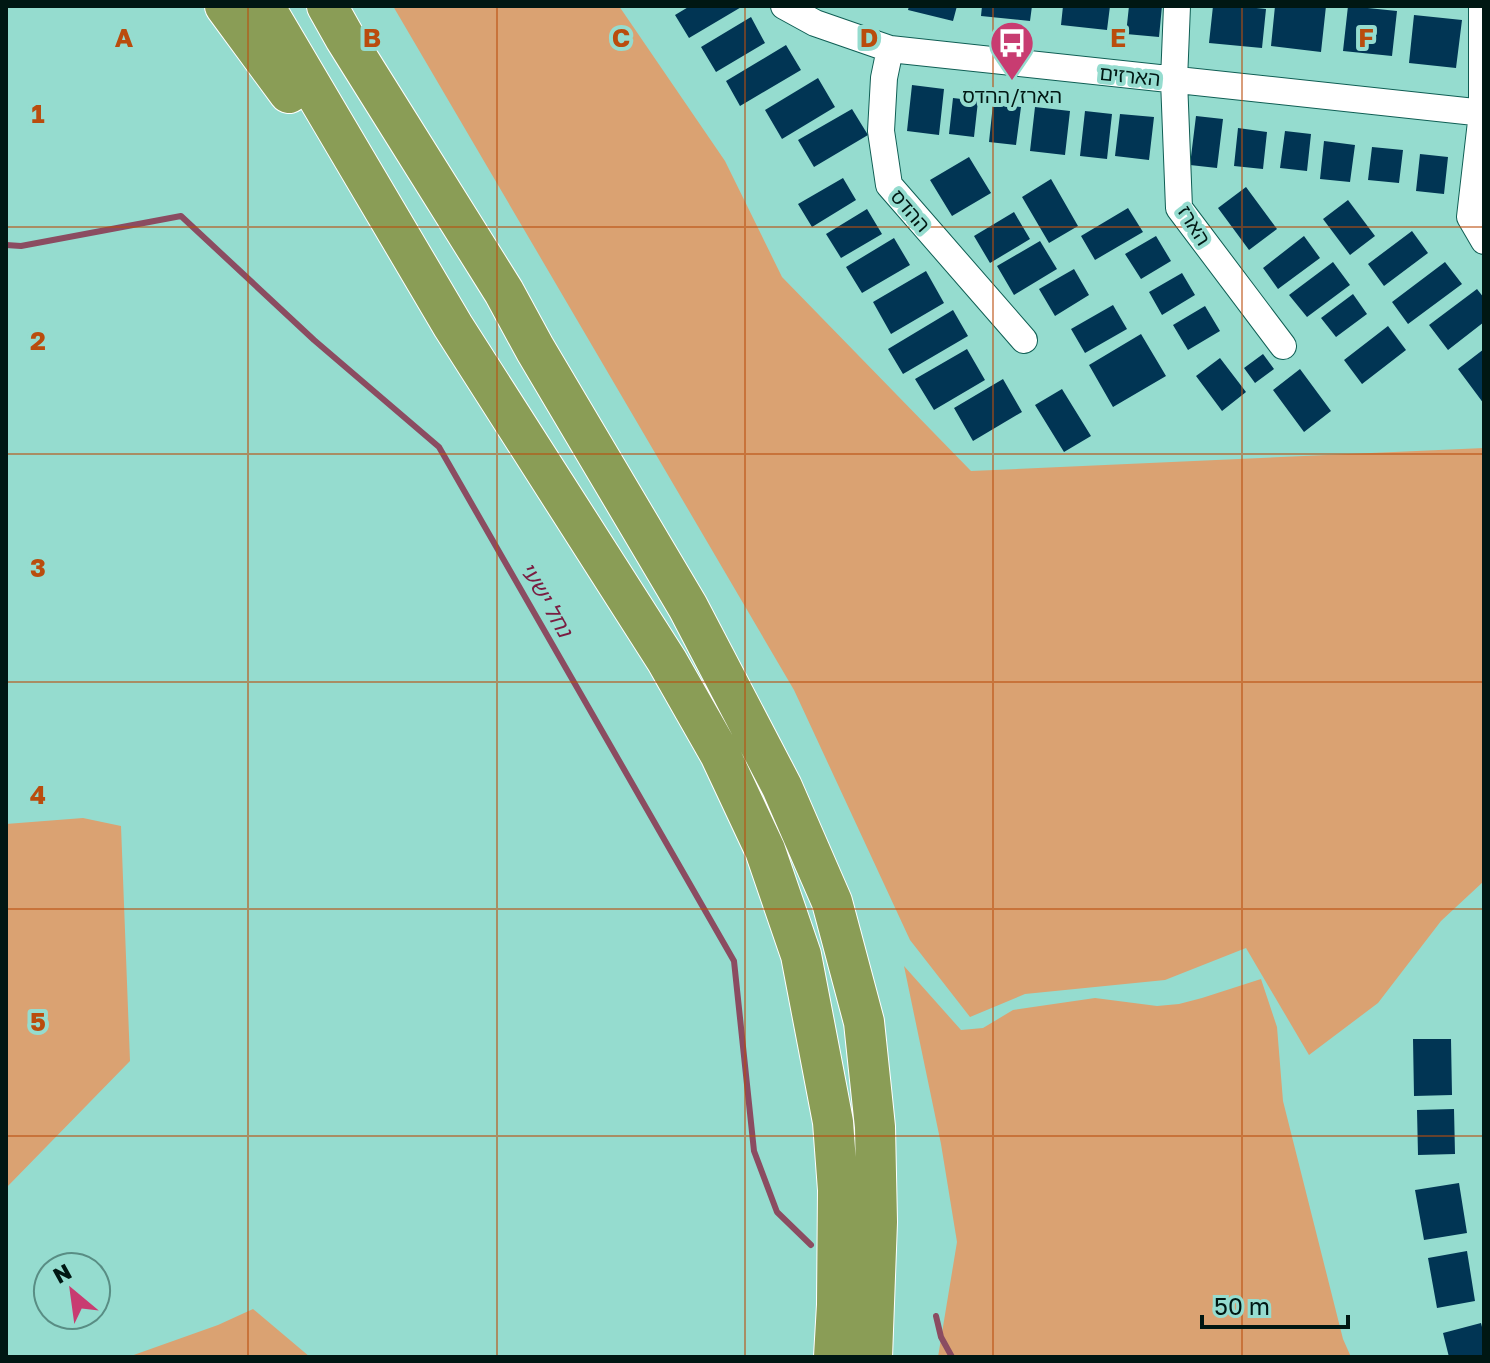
<svg xmlns="http://www.w3.org/2000/svg" width="1490" height="1363" viewBox="0 0 1490 1363" font-family="'Golos Text','Noto Sans Hebrew',sans-serif">
  <style>
    .green { fill: #daa272 }
    .lines { fill: none; stroke-linecap: round; stroke-linejoin: round }
    .stream { stroke: #8b4c61; stroke-width: 6 }
    .building { fill: #013554 }
    .minor-casing { stroke: #0f5e54; stroke-width: 28 }
    .highway-casing { stroke: #fff; stroke-width: 42 }
    .minor { stroke: #fff; stroke-width: 26 }
    .highway { stroke: #8a9d56; stroke-width: 40 }
    .grid { fill: none; stroke: #ba4c0d; stroke-width: 2; stroke-opacity: 0.55 }
    .labels { text-anchor: middle; dominant-baseline: central; stroke-width: 8; stroke-linejoin: round; paint-order: stroke }
    .street-label { font-size: 20px; fill: #001713; stroke: #95dccf }
    .poi-label { font-size: 20px; fill: #001713; stroke: #95dccf }
    .water-label { font-size: 22px; font-style: italic; fill: #7a1c41; stroke: #95dccf }
    .grid-label { font-size: 26px; text-anchor: middle; font-weight: bold; fill: #ba4c0d; stroke: #95dccf; stroke-width: 8; stroke-linejoin: round; paint-order: stroke }
  </style>
  <rect width="100%" height="100%" fill="#95dccf"/>
  <!-- green -->
  <path class="green" d="M393 6H619L725 161 782 277 971 471 1484 448V881L1441 921 1378 1003 1309 1055 1246 948 1165 980 1025 994 970 1017 910 940 794 690Z
    M83 818 121 826 130 1061 6 1188V824Z
    M904 966 961 1030 983 1028 1013 1010 1095 998 1157 1006 1179 1004 1202 998 1261 979 1277 1027 1283 1101 1343 1339 1351 1357H938L957 1242 941 1144Z
    M253 1309 310 1357H128L218 1325Z"/>
  <g class="lines">
    <!-- stream -->
    <path class="stream" d="M6 245 21 246 181 216 314 340 439 447 734 961 754 1151 777 1212 811 1245
      M936 1316 941 1337 952 1357"/>
  </g>
  <!-- building -->
  <path class="building" d="M690 6H743L689 38 675 15Z
    M909 6H957L953 21 908 10Z
    M982 6H1032L1030 21 981 16Z
    M1063 6H1110L1107 30 1061 25Z
    M1129 6H1162L1159 37 1126 34Z
    M1213 6H1237L1266 9 1262 48 1209 43Z
    M1275 6H1326L1321 52 1271 46Z
    M1348 6 1397 11 1392 56 1343 51Z
    M1414 15 1462 20 1456 68 1409 63Z
    M751 17 765 43 716 72 701 47Z
    M786 45 801 70 740 106 726 81Z
    M818 78 835 107 782 139 765 110Z
    M912 85 944 89 939 135 907 131Z
    M953 98 978 101 974 137 949 134Z
    M993 104 1021 107 1016 145 989 142Z
    M1035 107 1070 111 1065 155 1030 151Z
    M852 109 868 135 814 167 798 140Z
    M1085 111 1112 114 1107 159 1080 156Z
    M1120 114 1154 117 1149 160 1115 156Z
    M1196 116 1223 119 1217 168 1190 165Z
    M1238 128 1267 132 1263 169 1234 166Z
    M1285 131 1311 134 1307 171 1280 168Z
    M1324 141 1355 145 1350 182 1320 179Z
    M1372 147 1403 150 1399 183 1368 180Z
    M1420 154 1448 157 1444 194 1416 191Z
    M969 157 991 193 952 216 930 180Z
    M843 178 856 200 812 227 798 204Z
    M1051 179 1078 226 1049 243 1022 197Z
    M1246 187 1277 229 1249 250 1218 208Z
    M1348 200 1375 236 1350 255 1323 219Z
    M1128 208 1143 232 1095 260 1081 236Z
    M867 209 882 234 841 258 826 234Z
    M1014 212 1030 239 990 263 974 236Z
    M1412 231 1428 253 1384 286 1368 264Z
    M1156 236 1171 261 1141 279 1125 254Z
    M1304 236 1320 258 1278 289 1263 268Z
    M894 238 910 265 862 293 846 267Z
    M1040 241 1057 269 1014 295 997 266Z
    M1333 262 1350 285 1307 317 1289 295Z
    M1445 262 1462 284 1408 324 1392 302Z
    M1074 269 1089 295 1055 316 1039 289Z
    M926 271 944 303 891 334 873 302Z
    M1182 273 1195 295 1162 315 1149 292Z
    M1477 289 1484 298V322L1448 350 1429 325Z
    M1353 294 1367 314 1336 337 1321 318Z
    M1113 305 1127 329 1085 353 1071 329Z
    M1205 306 1220 331 1188 350 1173 325Z
    M953 310 968 336 903 374 888 349Z
    M1388 326 1406 350 1362 384 1344 360Z
    M1141 334 1166 376 1113 407 1089 365Z
    M967 349 985 380 934 410 915 379Z
    M1484 349V404L1458 369Z
    M1263 354 1274 369 1255 383 1244 368Z
    M1220 358 1246 392 1222 411 1196 376Z
    M1300 369 1331 411 1304 432 1273 390Z
    M1003 379 1022 412 973 441 954 408Z
    M1062 389 1091 436 1064 452 1035 405Z
    M1413 1039H1451L1452 1095 1414 1096Z
    M1454 1109 1455 1154 1418 1155 1417 1110Z
    M1459 1183 1467 1233 1424 1240 1415 1190Z
    M1467 1251 1475 1301 1437 1308 1428 1258Z
    M1481 1323 1484 1335V1357H1449L1443 1333Z"/>
  <g class="lines">
    <!-- minor casing -->
    <g class="minor-casing">
      <path id="minor" d="M784 6 815 23 890 49 1484 113
        M1177 6 1174 80 1179 208 1283 346
        M1482 6V113L1470 217 1484 241
        M890 49 884 78 881 131 889 185 1024 340"/>
    </g>
    <!-- highway casing -->
    <g class="highway-casing">
      <path id="highway" d="M225 6 289 93
        M264 6 453 326 667 661 720 754 765 850 801 955 833 1122 838 1190 837 1305 834 1357
        M327 6 345 38 504 292 535 349 688 607 782 787 832 902 864 1022 875 1127 877 1222 872 1357"/>
    </g>
    <!-- minor -->
    <use href="#minor" class="minor"/>
    <!-- highway -->
    <use href="#highway" class="highway"/>
  </g>
  <!-- grid -->
  <path class="grid" d="M248 6V1357M497 6V1357M745 6V1357M993 6V1357M1242 6V1357M6 227H1484M6 454H1484M6 682H1484M6 909H1484M6 1136H1484"/>
  <!-- icons -->
  <defs>
    <g id="bus-pin" transform="scale(2.3)"><path d="M0 17L-7.5 6A9.5 9.5 0 1 1 7.5 6Z" fill="#c83c71" stroke="#95dccf"/><path d="M-5-6H5V4H4V6H2V4H-2V6H-4V4H-5ZM-3.5-4V0h7V-4ZM-3.5 1.2v1.5H-2V1.2ZM2 1.2v1.5H3.5V1.2Z" fill="#fff"/></g>
  </defs>
  <g fill-rule="evenodd">
    <use href="#bus-pin" x="1012" y="43"/>
  </g>
  <g class="labels">
    <!-- street labels -->
    <g class="street-label">
      <text transform="translate(1130 75) rotate(6)">הארזים</text>
      <text transform="translate(911 210) rotate(49)">ההדס</text>
      <text transform="translate(1195 225) rotate(58)">הארז</text>
    </g>
    <!-- poi labels -->
    <g class="poi-label">
      <text x="1012" y="95">הארז/ההדס</text>
    </g>
    <!-- water labels -->
    <g class="water-label">
      <text transform="translate(547 599) rotate(60)">נחל ישעי</text>
    </g>
  </g>
  <g class="grid-label">
    <text x="124" y="47">A</text>
    <text x="372" y="47">B</text>
    <text x="621" y="47">C</text>
    <text x="869" y="47">D</text>
    <text x="1118" y="47">E</text>
    <text x="1366" y="47">F</text>
    <text x="38" y="123">1</text>
    <text x="38" y="350">2</text>
    <text x="38" y="577">3</text>
    <text x="38" y="804">4</text>
    <text x="38" y="1031">5</text>
  </g>
  <!-- border -->
  <rect width="1490" height="1363" fill="none" stroke="#001713" stroke-width="16"/>
  <!-- north arrow -->
  <g transform="translate(72 1291) rotate(331)"><circle r="38" fill="#95dccf" stroke="#598d84" stroke-width="2"/>
  <path d="M0-6L14 30L0 20L-14 30Z" fill="#c83c71"/>
  <text y="-12" font-size="22" font-weight="bold" text-anchor="middle" fill="#001713">N</text>
  </g>
  <!-- scale -->
  <path d="M1202 1315v12h146v-12" fill="none" stroke="#001713" stroke-width="4"/>
  <text x="1214" y="1315" font-size="24" fill="#001713" stroke="#95dccf" stroke-width="6" paint-order="stroke">50 m</text>
</svg>
